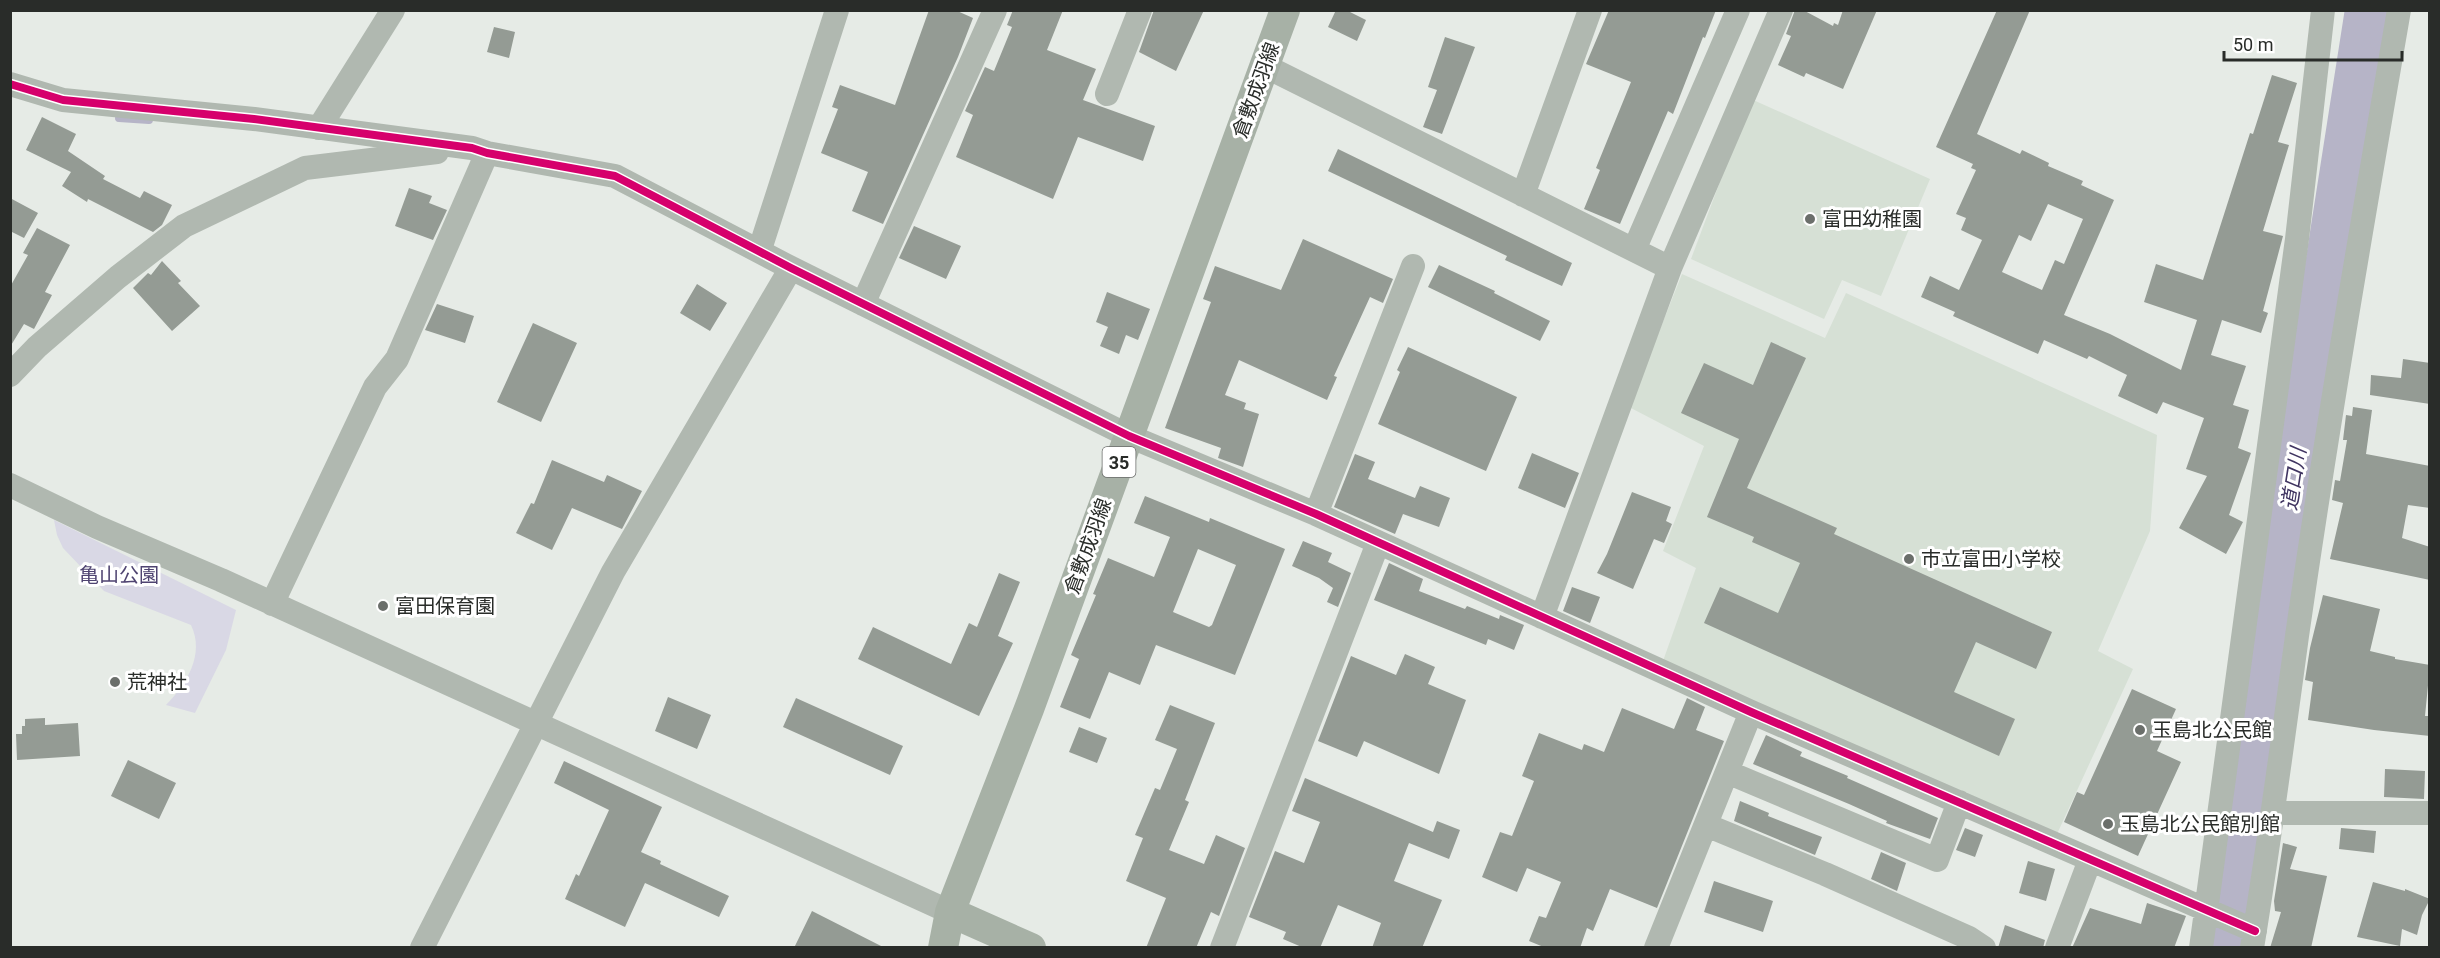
<svg xmlns="http://www.w3.org/2000/svg" width="2440" height="958" viewBox="0 0 2440 958" font-family="Roboto,'Noto Sans JP',sans-serif">
  <style>
    .built { fill: #d6e0d5 }
    .green { fill: #d9d8e5 }
    .lines { fill: none; stroke-linecap: round; stroke-linejoin: round }
    .stream { stroke: #b6b4c7; stroke-width: 8 }
    .river { stroke: #b6b4c7; stroke-width: 44 }
    .building { fill: #949b94; fill-rule: evenodd }
    .minor { stroke: #b0b8b0; stroke-width: 24 }
    .major { stroke: #a7b1a6; stroke-width: 30 }
    .cycleway-casing { stroke: #fff; stroke-width: 11 }
    .cycleway { stroke: #d6006c; stroke-width: 8 }
    .poi-dot { fill: #6b6f6b; stroke: #fff; stroke-width: 2 }
    .labels { text-anchor: middle; dominant-baseline: central; stroke-width: 6; stroke-linejoin: round; paint-order: stroke }
    .shield { fill: #fff; stroke: #696b69; stroke-width: 1.5 }
    .shield-label { font-size: 18px; font-weight: bold; fill: #292c29 }
    .street-label { font-size: 20px; fill: #292c29; stroke: #fff }
    .poi-label { font-size: 20px; fill: #292c29; stroke: #fff; text-anchor: start }
    .park-label { font-size: 20px; fill: #4f4471; stroke: #fff }
    .water-label { font-size: 21px; font-style: italic; fill: #403561; stroke: #fff }
  </style>
  <rect width="100%" height="100%" fill="#e6ebe6"/>
  <!-- built -->
  <path class="built" d="M1751 99 1930 179 1881 296 1842 280 1824 319 1691 259Z
    M1682 274 1825 338 1846 293 2157 435 2150 531 2098 651 2133 669 2057 834 1663 661 1696 568 1663 551 1704 446 1629 407Z"/>
  <!-- green -->
  <path class="green" d="M54 520 236 610 226 650 195 713 166 705C187 684 205 654 191 625L104 591 63 548 57 535Z"/>
  <g class="lines">
    <!-- stream -->
    <path class="stream" d="M119 118 149 120"/>
    <!-- river -->
    <path class="river" d="M2229 948 2236 847 2367 10"/>
  </g>
  <!-- building -->
  <path class="building" d="M929 10H955L973 18 958 57 883 224 852 211 868 172 821 153 838 109 832 107 840 85 895 105Z
    M1013 10H1063L1047 50 1096 69 1083 100 1155 126 1143 161 1078 137 1053 199 956 157 973 115 965 111 985 67 994 71 1012 27 1007 25Z
    M1154 10H1204L1176 71 1139 52Z
    M1336 10H1346L1366 20 1357 41 1328 27Z
    M1609 10H1716L1705 38 1703 37 1673 114 1668 111 1620 224 1584 209 1600 170 1596 168 1631 82 1586 64Z
    M1795 10H1803L1833 26 1834 23 1838 25 1843 10H1877L1843 89 1806 73 1804 77 1778 65 1791 36 1786 34Z
    M1997 10H2030L1977 134 2020 154 2022 150 2049 163 2048 166 2083 181 2081 185 2114 200 2064 315 2110 334 2181 370 2197 320 2144 302 2156 264 2203 280 2250 133 2253 134 2272 75 2297 83 2278 142 2289 145 2263 231 2283 236 2263 311 2268 313 2261 333 2222 320 2211 355 2246 366 2233 405 2249 410 2238 448 2251 453 2229 515 2243 522 2226 554 2179 528 2207 476 2186 469 2204 418 2163 402 2157 414 2118 396 2127 375 2089 356 2087 359 2044 340 2038 354 1953 316 1955 312 1921 297 1930 276 1959 290 1982 240 1961 230 1966 218 1956 214 1976 170 1971 168 1973 164 1936 147ZM2048 204 2083 219 2064 264 2055 260 2042 290 2002 272 2019 235 2031 241Z
    M494 27 515 32 509 58 487 52Z
    M1445 37 1475 47 1442 134 1423 127 1437 90 1428 87Z
    M42 117 76 134 68 151 105 176 103 179 140 198 144 191 172 205 162 225 153 232 88 199 87 202 62 186 71 172 26 150Z
    M1338 149 1572 263 1562 286 1505 260 1507 256 1328 171Z
    M409 188 432 196 429 203 447 210 433 240 395 226Z
    M10 198 38 213 24 238 10 231Z
    M914 226 961 246 946 279 899 258Z
    M37 228 70 245 45 292 52 295 34 329 24 324 10 347V287L28 255 23 253Z
    M1303 239 1393 279 1383 303 1370 297 1334 376 1337 377 1327 400 1239 360 1225 395 1246 403 1244 409 1259 414 1243 467 1218 458 1221 448 1165 428 1211 302 1203 299 1215 266 1281 290Z
    M162 261 181 281 178 283 200 306 172 331 133 288 148 273 151 275Z
    M1439 265 1495 291 1494 293 1550 321 1540 341 1428 287Z
    M697 284 727 303 710 331 680 313Z
    M1107 292 1150 309 1138 340 1126 335 1119 354 1100 346 1108 327 1096 322Z
    M437 304 474 316 465 343 425 330Z
    M533 323 577 343 541 422 497 402Z
    M1771 342 1806 358 1747 488 1837 528 1834 534 2052 632 2036 669 1976 642 1954 692 2015 719 1999 756 1704 623 1720 587 1778 613 1800 563 1752 542 1754 537 1707 517 1739 439 1681 413 1704 363 1753 385Z
    M1408 347 1517 397 1486 471 1378 424 1400 372 1397 370Z
    M2403 359 2430 363V404L2370 395 2371 375 2401 378Z
    M2353 407 2372 410 2366 454 2430 466V508L2408 505 2402 538 2430 547V580L2330 559 2343 503 2332 500 2335 480 2340 481 2347 440H2343L2346 415 2352 416Z
    M1532 453 1579 473 1565 508 1518 488Z
    M1355 454 1375 462 1368 479 1415 498 1420 486 1450 498 1439 527 1403 514 1395 534 1334 507Z
    M552 460 604 482 607 475 642 491 622 529 572 508 552 550 516 533 531 503 534 504Z
    M1632 492 1671 507 1666 521 1672 524 1664 543 1654 539 1633 589 1597 573 1607 554Z
    M1145 496 1209 522 1210 518 1285 549 1235 675 1156 645 1140 685 1109 672 1090 719 1060 707 1079 659 1071 655 1096 595 1093 594 1108 558 1154 577 1170 537 1134 523ZM1198 549 1236 565 1212 625 1209 627 1173 612Z
    M1303 541 1332 553 1328 562 1351 573 1338 607 1327 602 1333 588 1319 578 1292 566Z
    M1389 563 1423 579 1419 591 1465 609 1467 606 1499 619 1500 615 1524 625 1514 650 1488 639 1486 645 1374 600Z
    M999 573 1020 582 998 636 1013 643 979 716 858 659 873 627 951 664 969 623 977 627Z
    M1572 587 1600 597 1590 623 1563 611Z
    M2323 595 2380 609 2370 651 2395 657V659L2430 665 2425 716H2430V736L2374 730 2308 720 2313 682 2305 680 2310 648Z
    M1405 654 1435 667 1428 684 1466 700 1439 774 1364 741 1357 757 1318 741 1351 656 1396 675Z
    M2132 689 2176 709 2157 751 2181 762 2138 856 2064 822 2077 792 2084 795Z
    M668 697 711 715 697 749 655 731Z
    M796 698 903 746 890 775 783 727Z
    M1687 698 1705 707 1696 730 1724 741 1657 908 1610 889 1593 931 1587 928 1580 948H1546L1529 941 1539 916 1546 918 1561 882 1527 868 1517 892 1482 877 1500 832 1512 836 1534 781 1522 776 1539 733 1582 750 1584 744 1604 752 1622 708 1674 729Z
    M1170 705 1215 723 1185 800 1189 802 1169 850 1204 864 1216 835 1245 848 1219 916 1211 912 1196 948H1146L1166 898 1126 881 1143 838 1135 835 1155 788 1160 790 1177 749 1155 740Z
    M45 718V725L78 723 80 756 17 760 16 734H22V726H25V719Z
    M1079 727 1107 738 1097 763 1069 752Z
    M1766 735 1802 752 1800 756 1848 776 1847 778 1938 818 1930 839 1886 823 1887 821 1849 804 1753 764Z
    M128 760 176 783 159 819 111 796Z
    M564 761 662 807 641 852 661 861 660 864 729 896 719 917 645 883 625 927 565 899 576 874 579 876 609 810 554 783Z
    M2385 769 2425 771 2424 799 2384 797Z
    M1305 778 1433 832 1437 821 1460 830 1449 859 1409 843 1394 881 1442 900 1422 948H1372L1381 923 1338 905 1320 948H1304L1283 939 1286 932 1249 917 1275 851 1304 863 1320 822 1292 811Z
    M1740 801 1769 813 1768 816 1822 837 1815 855 1734 821Z
    M1965 828 1983 835 1975 857 1956 850Z
    M2341 828 2376 831 2374 853 2339 849Z
    M2283 843 2297 847 2290 869 2327 876 2311 948H2270L2281 912 2275 911 2274 901Z
    M1881 852 1906 863 1897 891 1871 879Z
    M2028 861 2055 869 2046 901 2019 893Z
    M1714 881 1773 901 1763 932 1704 912Z
    M2373 882 2405 891V889L2430 899 2422 915 2417 935 2402 929 2400 946 2357 937Z
    M2147 903 2186 916 2174 948H2072L2090 908 2141 924Z
    M812 911 885 948H794Z
    M2005 925 2045 940 2043 948H1998Z"/>
  <g class="lines">
    <!-- minor -->
    <path class="minor" d="M1265 66 1670 268
      M10 84 63 100 254 119 472 148 487 153 615 176 791 268 1129 436 1316 514 1751 712 2255 931
      M1107 94 1140 10
      M319 128 393 10
      M1523 195 1590 10
      M760 249 837 10
      M1634 250 1738 10
      M863 304 995 10
      M10 375 37 347 118 277 184 226 305 168 437 152
      M10 485 97 527 221 580 950 912
      M1316 514 1413 266
      M272 604 375 387 397 359 487 153
      M1542 617 1670 268 1781 10
      M1727 772 1937 860 1959 802
      M2274 813H2430
      M1706 825 1825 874 1969 938 1984 948
      M422 948 613 572 791 268
      M1222 948 1378 543
      M1656 948 1751 712
      M2057 948 2090 860
      M2201 948 2297 239 2323 10
      M2252 948C2269 844 2283 740 2297 636 2327 427 2363 219 2399 10"/>
    <!-- major -->
    <path class="major" d="M950 912 1031 948
      M943 948 950 912 1029 709 1285 10"/>
    <!-- cycleway casing -->
    <g class="cycleway-casing">
      <path id="cycleway" d="M10 84 63 100 254 119 472 148 487 153 615 176 791 268 1129 436 1316 514 1751 712 2255 931"/>
    </g>
    <!-- cycleway -->
    <use href="#cycleway" class="cycleway"/>
  </g>
  <!-- markers -->
  <g class="poi-dot">
    <circle cx="1810" cy="219" r="6"/>
    <circle cx="1909" cy="559" r="6"/>
    <circle cx="383" cy="606" r="6"/>
    <circle cx="115" cy="682" r="6"/>
    <circle cx="2140" cy="730" r="6"/>
    <circle cx="2108" cy="824" r="6"/>
  </g>
  <g class="labels">
    <!-- shield labels -->
    <rect class="shield" x="1102.5" y="447" width="33" height="30" rx="4.5"/>
    <g class="shield-label">
      <text x="1119" y="462">35</text>
    </g>
    <!-- street labels -->
    <g class="street-label">
      <text transform="translate(1256 90) rotate(-70)">倉敷成羽線</text>
      <text transform="translate(1088 546) rotate(-70)">倉敷成羽線</text>
    </g>
    <!-- poi labels -->
    <g class="poi-label">
      <text x="1822" y="219">富田幼稚園</text>
      <text x="1921" y="559">市立富田小学校</text>
      <text x="395" y="606">富田保育園</text>
      <text x="127" y="682">荒神社</text>
      <text x="2152" y="730">玉島北公民館</text>
      <text x="2120" y="824">玉島北公民館別館</text>
    </g>
    <!-- park labels -->
    <g class="park-label">
      <text x="119" y="575">亀山公園</text>
    </g>
    <!-- water labels -->
    <g class="water-label">
      <text transform="translate(2294 479) rotate(-81)">道口川</text>
    </g>
  </g>
  <!-- border -->
  <rect width="2440" height="958" fill="none" stroke="#292c29" stroke-width="24"/>
  <!-- scale -->
  <path d="M2224 51v9h178v-9" fill="none" stroke="#292c29" stroke-width="3"/>
  <text x="2233" y="51" font-size="18" fill="#292c29" stroke="#ffffff" stroke-width="4.5" paint-order="stroke">50 m</text>
</svg>
